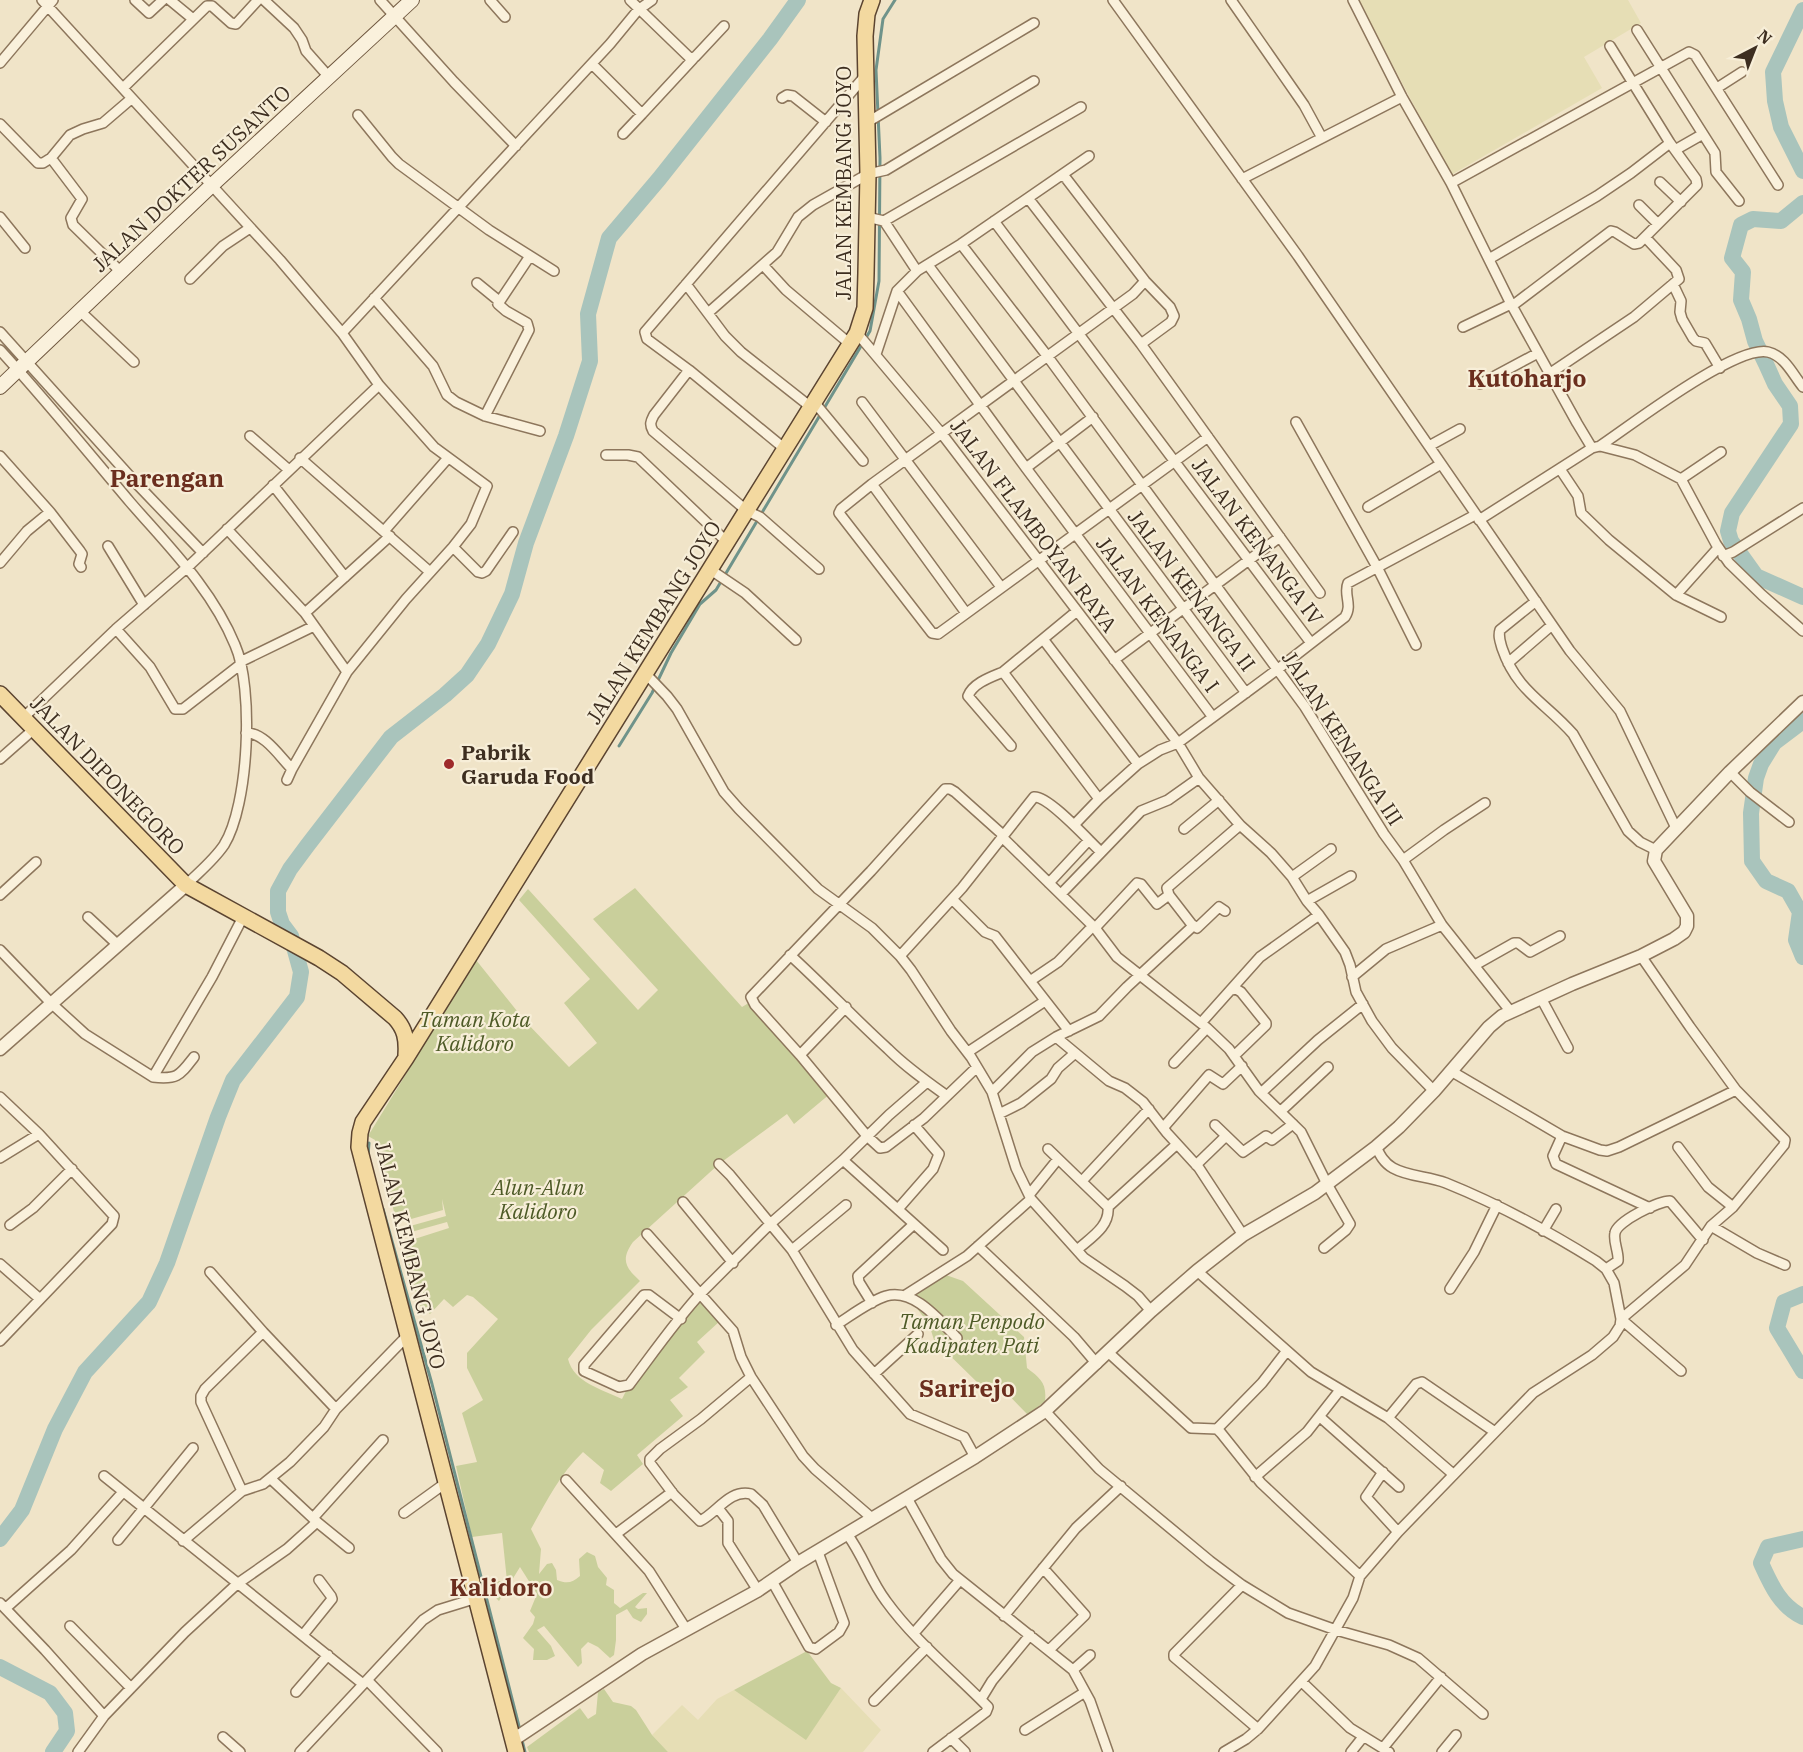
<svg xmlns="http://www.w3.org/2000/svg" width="1803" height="1752" viewBox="0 0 1803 1752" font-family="'IBM Plex Serif',serif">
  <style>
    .farmland { fill: #e6deb5 }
    .green { fill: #c9cf9b }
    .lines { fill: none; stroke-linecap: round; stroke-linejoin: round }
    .stream { stroke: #6f938a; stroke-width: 3 }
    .river { stroke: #a9c4bc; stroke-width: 16 }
    .minor-casing { stroke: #8d765c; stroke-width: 12 }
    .tertiary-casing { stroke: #8d765c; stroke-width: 15 }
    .secondary-casing { stroke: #6f573f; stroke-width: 16 }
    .primary-casing { stroke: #5b4430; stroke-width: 18 }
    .minor { stroke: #faf1dc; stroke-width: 9 }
    .tertiary { stroke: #faf1dc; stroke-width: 12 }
    .secondary { stroke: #faf1dc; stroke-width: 14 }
    .primary { stroke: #f3d9a0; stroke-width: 15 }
    .poi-dot { fill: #9e2a2b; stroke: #f7eed8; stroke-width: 2 }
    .labels { text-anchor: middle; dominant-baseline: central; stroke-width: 4.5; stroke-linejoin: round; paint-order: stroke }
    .street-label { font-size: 21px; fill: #3d2e20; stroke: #f7eed8 }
    .poi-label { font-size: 21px; font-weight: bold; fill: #3d2e20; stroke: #f7eed8; text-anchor: start }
    .park-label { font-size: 21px; font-style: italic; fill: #4d5a26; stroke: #f7eed8 }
    .quarter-label { font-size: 24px; font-weight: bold; fill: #6b2e1e; stroke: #f7eed8 }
  </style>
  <rect width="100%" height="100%" fill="#f0e4c8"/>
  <!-- farmland -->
  <path class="farmland" d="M1358 0H1628L1641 23 1584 57 1602 88 1451 175Z
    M841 1688 881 1730 863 1752H668L652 1735 682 1705 698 1720 717 1699 734 1690 806 1739Z"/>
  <!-- green -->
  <path class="green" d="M635 888 742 1007 752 1001 831 1093 794 1124 787 1114 719 1164 633 1242C620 1260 626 1268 640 1281L591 1330 568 1359C574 1383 602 1389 622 1399L629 1385 697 1298 720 1321 697 1342 705 1352 679 1378 688 1387 670 1400 683 1416 637 1455 643 1464 611 1491 600 1483 604 1470 583 1452C560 1474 546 1502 531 1529L541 1549 539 1574 547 1564 552 1563 556 1570 557 1580C567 1584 572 1583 580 1576L579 1559 587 1552 595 1556 598 1567 607 1578 606 1585 614 1590V1603L620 1608 643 1593H647L635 1607 638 1609 647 1608V1614L641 1622 633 1618 627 1609 616 1615V1640L614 1655 610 1658 598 1647 588 1642 581 1649 582 1663 578 1667 544 1626 537 1630 551 1646 555 1656 547 1660H533L534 1649 523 1638 533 1624 535 1617 530 1611 537 1594 520 1567 499 1601 494 1596 493 1585 499 1581H507L502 1533 472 1537 456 1466 477 1462 462 1413 483 1400 467 1368V1353L498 1319 473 1297 467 1295 453 1307 444 1299 430 1314 415 1301 416 1295 402 1243 449 1228 447 1222 404 1234 403 1228 446 1216 442 1199 443 1210 397 1223 375 1140 368 1136 476 960 525 1021 569 1067 597 1043 564 1003 590 979 519 900 528 889 638 1010 658 990 593 919Z
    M943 1274 963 1281 1024 1337 1027 1368C1040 1378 1047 1383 1045 1401L1028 1415 996 1382 980 1385 934 1340 929 1324 908 1297Z
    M807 1651 831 1683 841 1688 806 1740 734 1690Z
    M604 1689 613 1702 631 1706 636 1710 652 1735 668 1752H529L527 1747 580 1708 588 1719 596 1714 598 1692Z"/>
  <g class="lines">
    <!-- stream -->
    <path class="stream" d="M619 746 652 693 671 653 700 604 716 590 870 331 879 281 880 158 876 70 883 19 895 0
      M368 1156 369 1143
      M383 1209 432 1384 520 1730
      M522 1740 525 1752"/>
    <!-- river -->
    <path class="river" d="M1803 10 1773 72 1775 101 1781 127 1803 171
      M1803 203 1781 221 1753 219 1741 225 1732 258 1743 272 1741 300 1749 319 1755 341 1766 364 1775 384 1790 406 1791 424 1732 513 1728 531 1731 541 1756 576 1803 597
      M1803 721 1774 743 1761 764 1756 778 1751 813 1752 861 1766 881 1788 891 1800 912 1796 940 1803 957
      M1803 1294 1784 1302 1777 1328 1803 1371
      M0 1539 22 1510 55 1429 85 1372 149 1302 167 1263 218 1117 233 1080 297 997 301 972 291 936 282 924 278 912V891L290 869 307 846 391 737 445 695 467 675 488 644 512 594 526 543 566 436 590 361 588 314 609 238 659 179 770 39 798 0
      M1803 1539 1768 1547 1761 1563C1771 1585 1780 1606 1803 1617
      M0 1667 50 1693 65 1713 67 1731 53 1752"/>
    <!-- minor casing -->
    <g class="minor-casing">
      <path id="minor" d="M42 0 280 260 342 333
        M135 0 149 13 163 0
        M170 0 193 19
        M264 0 294 28 302 40 306 51 329 77
        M380 0 454 82 516 146
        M490 0 505 17
        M630 0 690 58 695 57 724 26
        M1113 0 1298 256 1570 651 1620 711 1676 828
        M1231 0 1304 105 1322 138
        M1353 0 1402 97 1451 183 1511 304 1577 423 1592 448
        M1637 30 1715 153 1716 172 1739 201
        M0 63 53 0
        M592 64 642 114 693 59
        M123 88 207 6H212L231 23 236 24 258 0
        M1717 88 1742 72
        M782 98 787 95 793 96 826 122
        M358 115 392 157 399 164 489 230 554 271
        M866 123 1034 23
        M0 124 38 163H43L51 158
        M623 134 642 114
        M1675 150 1703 134
        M1060 176 1065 177 1145 281 1170 307 1174 316 1171 322 1141 344
        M1242 179 1402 97
        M1660 182 1681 202
        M1451 183 1689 52 1695 55 1778 185
        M1028 198 1141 344 1320 593
        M1639 205 1658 224
        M0 217 25 248
        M867 217 884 221 1081 107
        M884 221 917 271
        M994 221 1311 643
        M961 244 1048 357 1305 707 1384 834 1403 860 1442 925 1511 1012
        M1489 259 1597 196 1631 173 1670 143
        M763 265 786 290 850 344
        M928 265 1246 693
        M121 272 73 225 71 218 82 199 51 158 70 135 83 129 103 123 131 99
        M190 279 223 246 250 228
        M1145 281 1133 294 872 484 841 509 839 513 932 633 938 634 1208 437
        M477 283 499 301
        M686 284 725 336 741 352 812 408
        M1673 284 1681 301 1680 312 1682 319 1693 338 1696 341 1705 343 1720 368
        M897 291 1026 468 1212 716
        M374 298 433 366 447 395 456 402 485 416 540 431
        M1512 306 1611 231 1615 232 1634 244 1639 243 1697 185 1696 179 1670 143 1610 46
        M80 311 134 362
        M708 313 777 252 798 217 813 205 868 174 886 170 1034 81
        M1463 327 1511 304
        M0 332 136 483 203 553
        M857 333 942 434 1178 743 1199 778 1240 825 1271 853 1292 877 1307 901 1319 915 1345 952 1350 965 1356 992 1372 1021 1392 1048 1434 1091
        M0 350C45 399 87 451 130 502 169 547 212 589 235 645 254 688 249 805 224 845 214 860 199 872 186 885
        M876 354 897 291 917 271 961 244 1089 156
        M689 370 654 415C651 421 649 424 653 431L747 511 760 517 819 569
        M1549 374 1634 317 1679 279 1676 270 1645 237
        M1480 384 1538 353
        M862 402 1001 587
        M815 403 863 461
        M485 416 529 330 527 323 506 311 498 304 530 256
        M1296 422 1377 567 1416 645
        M250 436 289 470
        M1429 446 1460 429
        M1600 446C1630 426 1735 345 1768 352 1785 356 1793 375 1803 387
        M785 449 689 370 647 339 645 332 865 76
        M606 455H628L638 457 728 543
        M0 456 50 512 80 551 82 554 79 564 81 567
        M300 458 430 572
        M1026 468 1093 417
        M1560 469 1578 496 1581 513 1609 540 1676 595 1718 548
        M1681 479 1721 452
        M872 484 966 613
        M273 485 345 577
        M1368 507 1441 464
        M1479 520 1592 448 1600 446 1635 455 1681 479 1716 544 1729 563 1762 595 1803 631
        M227 529 305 613 347 672
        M384 531 448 458
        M108 546 144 605
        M453 547 478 572 482 573 486 571 513 532
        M1723 556 1733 552 1803 508
        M0 563 27 531 50 512
        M711 570 745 593 796 640
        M1676 595 1721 617
        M1536 601 1500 630C1498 636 1500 641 1502 648 1517 692 1545 702 1573 734L1628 831 1640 842 1656 850
        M1077 611 1003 672 1099 799
        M305 613 390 536
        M116 629 150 667 175 709H183L241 664
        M1043 639 1138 764 1160 750 1178 743 1278 669 1345 617C1353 605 1343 594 1348 583L1475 515
        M1114 660 1280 537
        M240 662 314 626
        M1508 663 1552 625
        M1003 672C991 677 973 683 968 696L1011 746
        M645 673 667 696 677 709 724 792 739 809 818 889 872 928 900 956 911 970 951 1031 971 1057 992 1092 1016 1168 1031 1199 1084 1258 1125 1286 1138 1296 1151 1311
        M23 718 116 629 191 564 379 385 342 333 610 44 638 10 652 0
        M246 733C264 732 280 757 292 769
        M0 759 34 729
        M1730 772 1750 792 1789 822
        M287 780 292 769 347 672 406 599 453 547 471 524 487 486 434 447 379 385
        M1074 825 1099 799 1138 764
        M1184 829 1219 800
        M1002 837 1095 928 1117 957 1207 1028 1229 1049 1259 1091 1301 1132 1327 1184 1350 1224 1346 1230 1324 1248
        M1403 860 1444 830 1485 803
        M1292 877 1331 849
        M1049 883 1089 840
        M1061 894 1141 811 1168 800 1199 778
        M0 895 36 862
        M952 899 985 932 995 936 1069 1031
        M1307 901 1351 876
        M88 917 118 945
        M1193 925 1197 928 1219 907 1225 911
        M1095 928 1137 883 1141 884 1157 904 1169 895
        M0 950 51 1003 85 1034 153 1077 212 977 243 917
        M790 955C824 986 855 1019 888 1049 906 1067 926 1081 947 1096
        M900 956 962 888 1034 797C1048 795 1089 841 1101 852
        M1641 956 1690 1027 1736 1090 1785 1140 1784 1145 1733 1207 1711 1226 1685 1265 1621 1319 1681 1371
        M1475 965 1514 943H1518L1530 952 1560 936
        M1352 977 1386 949 1442 925
        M1030 981 1058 962 1093 926
        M1231 990 1236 989 1241 992 1266 1023V1025L1234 1056
        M1541 998 1568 1048
        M1201 1023 1260 957 1319 915
        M1056 1037 1109 1081 1125 1088 1143 1102 1167 1133 1199 1168 1243 1235
        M968 1052 1045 1001
        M800 1055 846 1007
        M1174 1063 1207 1028
        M977 1067 924 1118 886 1147 880 1148 867 1136 800 1055 755 1005 751 997 871 871 945 789H950L955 792 1003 835
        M1451 1071 1562 1136 1600 1150 1607 1151 1619 1147 1736 1090
        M153 1077C178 1080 180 1075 194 1057
        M992 1092 1032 1052 1056 1037 1099 1016 1127 987 1193 926 1169 895 1167 888 1240 825
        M1261 1093 1318 1040 1363 1004
        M0 1097 39 1134 114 1216 112 1224 0 1341
        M1281 1111 1328 1067
        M999 1114 1021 1103 1051 1079 1058 1068 1074 1054
        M1215 1125 1243 1152 1266 1136 1272 1140 1293 1124
        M1163 1128 1209 1075 1223 1084 1242 1066
        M1562 1136 1553 1156 1556 1164 1650 1208
        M1678 1147 1708 1187 1733 1207
        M1048 1149 1108 1207 1177 1144
        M0 1158 39 1134
        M843 1160 943 1250
        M719 1164 730 1175 792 1250 853 1350 910 1414 964 1437 975 1457
        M1196 1165 1226 1136
        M1082 1181 1149 1109
        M1029 1195 1058 1159
        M683 1202 733 1263
        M898 1209 933 1169 939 1154 914 1125
        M10 1225 33 1208 72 1169
        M1711 1226 1757 1253 1785 1265
        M1543 1231 1556 1209
        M647 1234 733 1331 741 1357 751 1377 803 1456 815 1469 873 1519
        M978 1246 1074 1337 1097 1364
        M792 1250 846 1205
        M1077 1250C1090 1238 1110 1227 1108 1207
        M0 1264 40 1299
        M1606 1269 1618 1261C1619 1252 1613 1242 1615 1233 1617 1221 1659 1201 1670 1201L1703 1240
        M1197 1271 1311 1372 1388 1418 1453 1474
        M210 1272 263 1332
        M1450 1289 1474 1252 1497 1205
        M904 1296 967 1256 1031 1199
        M872 1303 859 1282 858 1276 914 1224
        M681 1319 649 1295H644L584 1365V1371L619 1387 629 1385C651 1356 676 1320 701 1293L770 1224 843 1160 889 1115 927 1082
        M836 1325C852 1315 868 1302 886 1296 914 1288 939 1320 957 1338
        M1109 1353 1191 1428 1217 1429 1221 1433 1261 1483 1360 1576
        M874 1374 918 1334
        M751 1377 701 1419 660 1449 650 1459V1463L674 1495 700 1521C717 1513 729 1489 751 1494L763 1505 798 1563
        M1045 1411 1099 1469 1210 1561 1242 1585 1288 1613 1336 1630 1389 1645 1418 1658 1483 1714
        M1320 1417 1399 1487
        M1388 1418 1416 1384 1422 1382 1495 1432
        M1217 1429 1262 1383 1286 1352
        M1383 1472 1366 1497 1398 1532
        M104 1476 363 1684
        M1255 1477 1307 1432 1340 1390
        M271 1479 317 1522 349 1548
        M566 1480 649 1571 686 1629
        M242 1491 201 1402V1396L205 1389 263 1332 336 1409
        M907 1498 941 1559 953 1574 1073 1670 1090 1701 1108 1752
        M718 1508 728 1521V1543L757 1589
        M404 1513 447 1482
        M313 1518 383 1440
        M616 1534 672 1492
        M847 1534C863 1555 870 1580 886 1601 915 1641 954 1672 988 1707L986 1712 933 1752
        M118 1540 193 1448
        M183 1541 242 1491 263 1484 290 1462 324 1427 336 1409 409 1334
        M1043 1568 1085 1615 1049 1650
        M772 1581 809 1647 816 1649 839 1632 844 1623 818 1552
        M1242 1585 1174 1654V1657L1258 1729
        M0 1603 45 1650 104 1716
        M6 1608 71 1550 123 1492
        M1004 1616 1076 1528 1121 1486
        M70 1626 131 1688
        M914 1633 960 1580
        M303 1635 332 1599 331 1596 319 1580
        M1073 1670 1090 1655
        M367 1680 437 1752
        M1302 1682 1350 1728 1389 1752
        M296 1692 328 1655
        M981 1699 992 1681 1030 1635
        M874 1701 927 1647
        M1025 1730 1085 1692
        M223 1737 240 1752
        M951 1738 965 1752
        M1383 1748 1441 1677
        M78 1752 104 1716 185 1632 237 1584 287 1549 317 1522
        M300 1752 423 1620 438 1610 477 1598
        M1224 1752 1246 1739 1258 1729 1315 1666 1353 1598 1360 1576 1398 1532 1533 1393 1592 1355 1613 1337 1620 1326 1621 1319 1614 1283 1606 1269 1596 1261C1548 1231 1498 1204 1446 1183 1428 1176 1409 1177 1393 1168 1384 1163 1380 1155 1376 1147
        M1351 1752 1363 1737
        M1442 1752 1456 1735"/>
    </g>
    <!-- tertiary casing -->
    <g class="tertiary-casing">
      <path id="tertiary" d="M0 1049 186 885
        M513 1740 642 1654 757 1591 798 1563 975 1457 1045 1411 1151 1311 1197 1271 1243 1235 1315 1193 1376 1147 1399 1127 1434 1091 1489 1027 1502 1016 1572 984 1641 956 1674 939 1684 932 1687 926V916L1654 861 1656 850 1730 772 1803 702"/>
    </g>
    <!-- secondary casing -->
    <g class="secondary-casing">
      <path id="secondary" d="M0 387 211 186 412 0"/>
    </g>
    <!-- primary casing -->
    <g class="primary-casing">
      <path id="primary" d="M0 694 186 885 319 958 342 973 395 1018C405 1029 407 1039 406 1055
        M516 1752 359 1147 360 1133 363 1122 406 1058 857 333 865 308 866 273 868 174 865 36 867 14 872 0"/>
    </g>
    <!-- minor -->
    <use href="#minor" class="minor"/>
    <!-- tertiary -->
    <use href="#tertiary" class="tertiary"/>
    <!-- secondary -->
    <use href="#secondary" class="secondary"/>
    <!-- primary -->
    <use href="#primary" class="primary"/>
  </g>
  <!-- markers -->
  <circle class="poi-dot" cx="449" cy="764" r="6"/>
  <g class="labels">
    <!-- street labels -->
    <g class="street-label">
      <text transform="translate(191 178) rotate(-43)">JALAN DOKTER SUSANTO</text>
      <text transform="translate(843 183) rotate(-90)">JALAN KEMBANG JOYO</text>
      <text transform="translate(1034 525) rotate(53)">JALAN FLAMBOYAN RAYA</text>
      <text transform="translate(1258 541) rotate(53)">JALAN KENANGA IV</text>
      <text transform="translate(1192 590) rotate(53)">JALAN KENANGA II</text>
      <text transform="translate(1158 614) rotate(53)">JALAN KENANGA I</text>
      <text transform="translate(653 622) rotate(-58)">JALAN KEMBANG JOYO</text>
      <text transform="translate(1343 738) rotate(57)">JALAN KENANGA III</text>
      <text transform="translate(108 775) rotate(46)">JALAN DIPONEGORO</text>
      <text transform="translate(411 1255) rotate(76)">JALAN KEMBANG JOYO</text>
    </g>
    <!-- poi labels -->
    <g class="poi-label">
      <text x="461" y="752">Pabrik<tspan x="461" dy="24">Garuda Food</tspan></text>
    </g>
    <!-- park labels -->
    <g class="park-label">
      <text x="475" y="1019">Taman Kota<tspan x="475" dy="24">Kalidoro</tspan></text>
      <text x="538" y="1187">Alun-Alun<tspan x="538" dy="24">Kalidoro</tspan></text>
      <text x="972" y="1321">Taman Penpodo<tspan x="972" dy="24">Kadipaten Pati</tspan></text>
    </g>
    <!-- quarter labels -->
    <g class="quarter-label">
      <text x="1527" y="378">Kutoharjo</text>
      <text x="167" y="478">Parengan</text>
      <text x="967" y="1388">Sarirejo</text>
      <text x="501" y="1587">Kalidoro</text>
    </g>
  </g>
  <!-- north arrow -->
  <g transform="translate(1755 48) rotate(42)" stroke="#f7eed8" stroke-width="4.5" paint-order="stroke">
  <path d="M0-4.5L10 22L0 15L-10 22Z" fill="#3d2e20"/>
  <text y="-9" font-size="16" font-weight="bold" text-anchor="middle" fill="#3d2e20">N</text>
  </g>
</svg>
